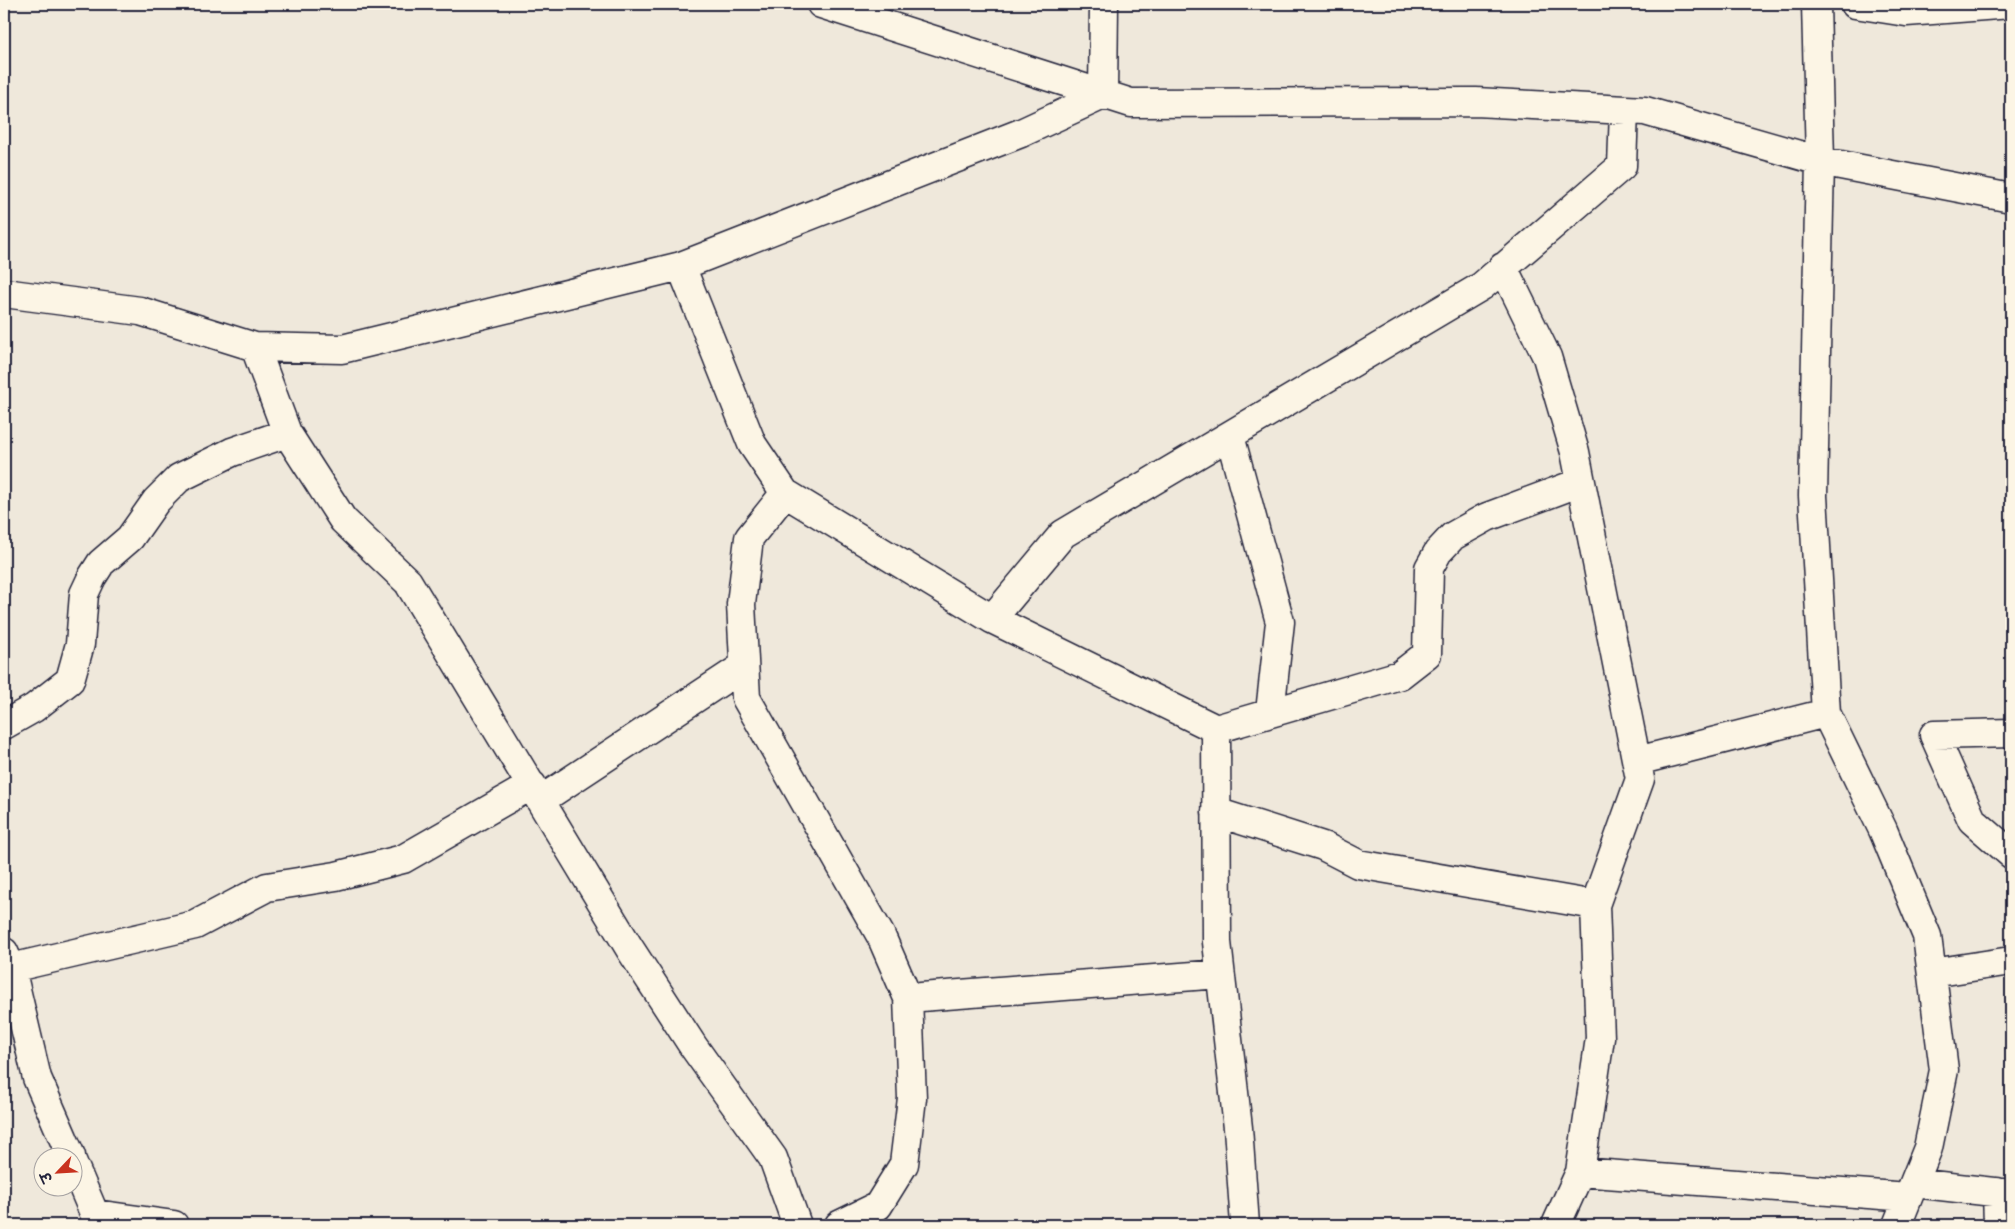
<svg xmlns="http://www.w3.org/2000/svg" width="2015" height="1229" viewBox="0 0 2015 1229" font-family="Caveat,'Playpen Sans Deva',sans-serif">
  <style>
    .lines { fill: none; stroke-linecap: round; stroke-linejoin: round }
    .minor-casing { stroke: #22223b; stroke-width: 31 }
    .minor { stroke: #fcf5e5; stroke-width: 28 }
  </style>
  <rect width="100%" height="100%" fill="#efe8db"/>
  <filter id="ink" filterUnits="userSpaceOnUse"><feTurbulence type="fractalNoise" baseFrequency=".02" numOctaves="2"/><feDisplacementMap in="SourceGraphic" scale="10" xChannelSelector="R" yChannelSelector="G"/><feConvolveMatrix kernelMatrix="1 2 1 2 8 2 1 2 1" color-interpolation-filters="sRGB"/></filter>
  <g filter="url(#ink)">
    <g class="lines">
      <!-- minor casing -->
      <g class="minor-casing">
        <path id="minor" d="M821 4 1131 103 1476 102 1645 111 1820 161 2011 198
          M1816 4 1820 161 1813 496 1826 713 1883 830 1927 936 1944 1070 1928 1148 1897 1225
          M1855 4 1906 12 2011 4
          M681 266 752 444 785 493 992 619 1216 729 1217 942 1238 1128 1245 1225
          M1503 267 1547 357 1575 452 1640 779 1595 905 1600 1038 1580 1172 1556 1225
          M4 293 140 311 255 347 342 349 681 266 1021 133 1103 95 1104 4
          M255 347 287 433 343 520 408 582 630 949 693 1046 773 1158 797 1225
          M1230 436 1280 622 1270 712
          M785 493 749 538 741 604 746 698 881 936 908 998 912 1098 904 1164 878 1206 839 1225
          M992 619 1063 534 1482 286 1622 166 1624 110
          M4 725 34 708 70 680 80 644 84 594 92 577 101 563 130 538 156 501 179 478 232 452 287 433
          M1216 729 1400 675 1427 654 1429 568 1438 552 1453 536 1487 517 1581 482
          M2011 733 1934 735 1972 820 2011 854
          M1637 761 1826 713
          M541 800 744 666
          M1216 812 1323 846 1358 864 1595 905
          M4 952 11 968 37 1078 71 1156
          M11 968 195 925 267 887 336 876 403 859 532 785
          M1932 973 2011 961
          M908 998 1220 974
          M72 1161 99 1225
          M1580 1172 1908 1197
          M1914 1183 2011 1194
          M1997 1192 1998 1225
          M95 1214 174 1225"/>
      </g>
      <!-- minor -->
      <use href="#minor" class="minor"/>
    </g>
  </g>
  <!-- margin -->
  <rect width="2015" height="1229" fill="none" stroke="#fcf5e5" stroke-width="20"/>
  <rect x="10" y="10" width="1995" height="1209" fill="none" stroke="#22223b" stroke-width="2" filter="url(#ink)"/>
  <!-- north arrow -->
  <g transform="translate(58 1172) rotate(245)"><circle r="24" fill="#fcf5e5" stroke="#a5a1a1"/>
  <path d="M0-4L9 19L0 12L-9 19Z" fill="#c8321e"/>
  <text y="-8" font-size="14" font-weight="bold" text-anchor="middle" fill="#22223b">उ</text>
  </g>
</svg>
